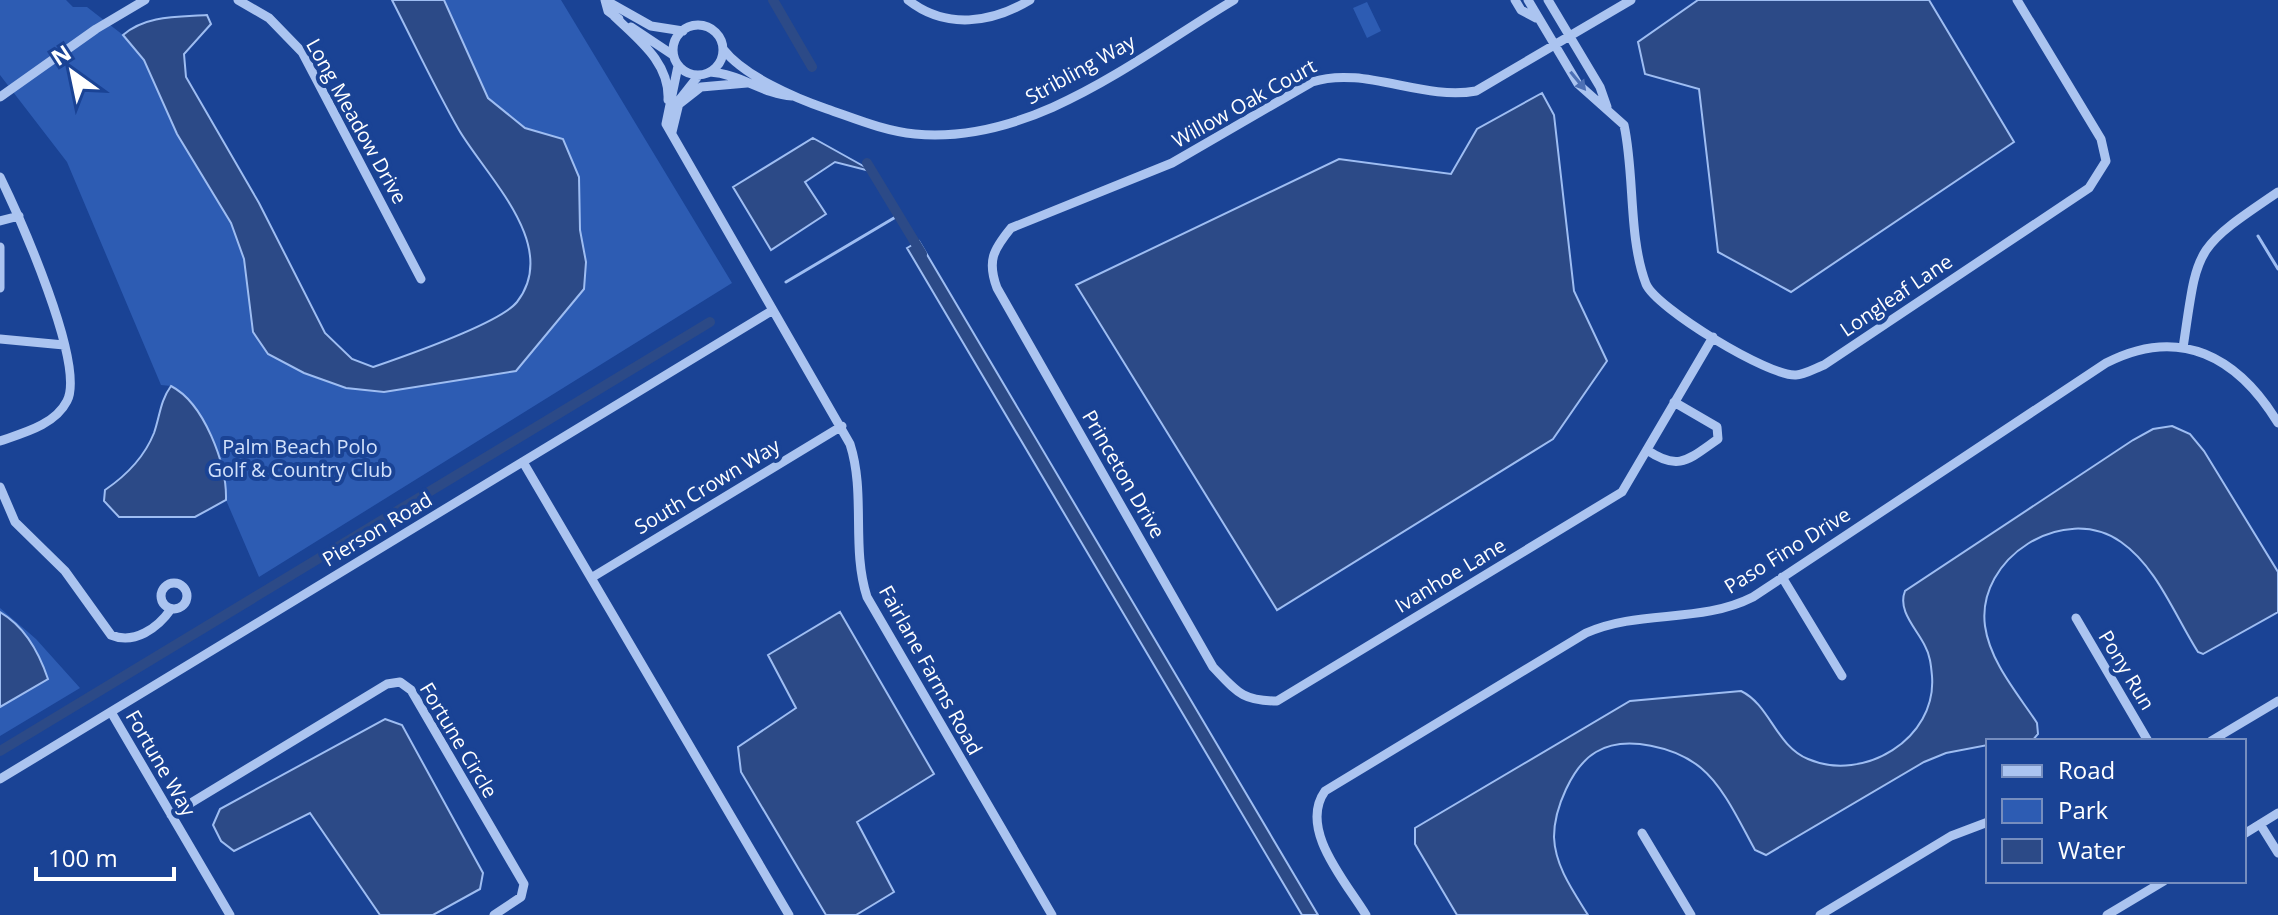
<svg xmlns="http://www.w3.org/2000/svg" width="2278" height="915" viewBox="0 0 2278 915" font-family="'Open Sans',sans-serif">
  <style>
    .green { fill: #2d5cb3 }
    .water { fill: #2c4a87; stroke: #9ebdf2; stroke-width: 2 }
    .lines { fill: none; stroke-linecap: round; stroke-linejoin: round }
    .stream { stroke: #9ebdf2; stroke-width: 3 }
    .canal { stroke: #2c4a87; stroke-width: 10 }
    .minor { stroke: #abc4f0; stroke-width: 9 }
    .oneway { fill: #4d70b5 }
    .labels { text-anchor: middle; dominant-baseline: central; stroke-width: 8; stroke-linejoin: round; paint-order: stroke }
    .street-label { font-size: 20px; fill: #fff; stroke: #1a4395 }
    .park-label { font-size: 20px; fill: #d2e1fb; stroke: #1a4395 }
  </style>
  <rect width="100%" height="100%" fill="#1a4395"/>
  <!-- green -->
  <path class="green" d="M0 0H66L73 7H87L123 35 144 60 177 134 231 223 244 259 253 332 384 392 516 371 560 319 586 262 580 230 579 177 563 139 525 128 488 98 444 0H561L732 283 259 577 226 500 217 449 171 386 161 385 67 162 0 75Z
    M1367 2 1381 31 1367 38 1353 8Z
    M0 608 36 639 80 688 0 736Z"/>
  <!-- water -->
  <path class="water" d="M392 0H444L488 98 525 128 563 139 579 177 580 230 586 262 584 289 516 371 384 392 346 388 304 373 268 354 253 332 244 259 231 223 177 134 144 60 123 35C146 15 178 17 207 15L211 24 184 54 186 77 259 203 325 333 352 359 373 367C402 357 499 324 517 302 561 246 486 176 459 130 435 88 414 43 392 0Z
    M1698 0H1929L2014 142 1791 292 1718 252 1699 89 1645 74 1638 42Z
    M1542 93 1554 115 1574 291 1607 361 1553 439 1277 610 1076 285 1339 159 1451 174 1477 129Z
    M813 138 874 172 835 162 805 182 826 214 771 250 733 187Z
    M919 241 1318 915H1302L907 248Z
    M171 386C204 403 227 464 226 500L195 517H119L104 501 105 490C127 475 144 458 154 433 160 416 160 401 171 386Z
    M2172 426 2190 434 2204 451 2278 572V612L2203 654 2198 652C2175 616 2157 567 2121 542 2064 502 1976 558 1985 626 1990 662 2018 694 2037 723L2038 734 2032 741H1988V745L1946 753 1924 762 1766 855 1755 850C1740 823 1724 787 1701 768 1677 748 1626 734 1596 752 1572 766 1554 809 1554 837 1555 866 1573 891 1588 915H1457L1415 844V828L1630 701 1741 691C1770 705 1776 746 1808 759 1863 783 1937 739 1932 676 1931 665 1930 655 1925 646 1917 629 1897 611 1905 591L2133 440 2153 429Z
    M0 612C24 626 39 652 48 679L0 707Z
    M840 612 934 774 857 822 894 892 856 915H826L741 772 738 747 796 708 768 655Z
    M385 719 402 725 483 873 480 889 433 915H380L310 813 234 851 221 841 213 825 220 809Z"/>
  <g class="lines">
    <!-- stream -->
    <path class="stream" d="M2258 236 2278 269
      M786 282 899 215"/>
    <!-- canal -->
    <path class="canal" d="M773 0 812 67
      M867 163 922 254
      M0 751 710 322"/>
    <!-- minor -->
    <path class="minor" d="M238 0 269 18 302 52 421 279
      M605 0 608 11 619 19
      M605 0 651 26 683 31
      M908 0C946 30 992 23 1030 0
      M1515 0 1521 10 1536 18
      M1528 0 1578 84 1624 125C1635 175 1628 237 1646 284 1656 308 1769 377 1796 375 1804 375 1816 368 1824 365L2089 188 2106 161 2101 139 2017 0
      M1548 0 1600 87 1607 107
      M1631 0 1476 91C1422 101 1364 65 1312 82L1172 163 1011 228C993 250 987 261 997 288L1213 667C1237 692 1242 701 1277 701L1622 492 1713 337
      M614 16C639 40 670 63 668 100
      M673 50a25 25 0 1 1 50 0a25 25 0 1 1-50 0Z
      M631 27 673 55
      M723 49C744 76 795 98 827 109 856 119 884 131 915 134 1033 145 1137 58 1234 0
      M678 66 666 124 850 444C866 494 851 547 867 597L1052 915
      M710 72C740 74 763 94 792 96
      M0 97 96 29 145 0
      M678 105 701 87 747 83
      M672 132 680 99 699 75
      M0 177C19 216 86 365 67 401 55 425 23 433 0 441
      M0 221 19 216
      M0 247V288
      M0 339 64 345
      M2183 348C2198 247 2192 250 2278 192
      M1647 450C1679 472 1689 459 1718 439L1717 427 1674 402
      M523 462 789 915
      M0 487 15 522 65 571 111 635C134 645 158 628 171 609
      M1782 577 1842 676
      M591 578 842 426
      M161 596a13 13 0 1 1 26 0a13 13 0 1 1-26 0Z
      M2076 618 2148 741
      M111 712 230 915
      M2211 741 2278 701
      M0 779 773 310
      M171 815 387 684 400 682 411 690 524 884 521 897 494 915
      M2260 824 2278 853
      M1642 833 1691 915
      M2244 834 2278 813
      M1366 915C1346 882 1298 829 1325 791L1586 633C1640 609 1700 624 1753 597L2106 363C2180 325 2238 357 2278 423
      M1820 915 1951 836 1988 822
      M2107 915 2164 881"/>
  </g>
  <!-- one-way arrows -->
  <defs><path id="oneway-solid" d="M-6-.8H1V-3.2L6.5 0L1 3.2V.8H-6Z" transform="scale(2)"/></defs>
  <use class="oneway" href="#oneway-solid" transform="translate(1578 81) rotate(51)"/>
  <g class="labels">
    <!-- street labels -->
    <g class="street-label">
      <text transform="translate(1080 69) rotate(-29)">Stribling Way</text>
      <text transform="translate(1244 103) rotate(-29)">Willow Oak Court</text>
      <text transform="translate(357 121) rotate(61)">Long Meadow Drive</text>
      <text transform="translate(1896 295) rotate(-34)">Longleaf Lane</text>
      <text transform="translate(1124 474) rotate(60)">Princeton Drive</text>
      <text transform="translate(707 486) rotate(-31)">South Crown Way</text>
      <text transform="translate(377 529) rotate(-31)">Pierson Road</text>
      <text transform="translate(1787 550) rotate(-32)">Paso Fino Drive</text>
      <text transform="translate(1450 575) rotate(-31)">Ivanhoe Lane</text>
      <text transform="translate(931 670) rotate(61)">Fairlane Farms Road</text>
      <text transform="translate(2127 670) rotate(59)">Pony Run</text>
      <text transform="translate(459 740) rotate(59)">Fortune Circle</text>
      <text transform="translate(161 763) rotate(60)">Fortune Way</text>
    </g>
    <!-- park labels -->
    <g class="park-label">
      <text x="300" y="446">Palm Beach Polo<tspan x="300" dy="23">Golf &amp; Country Club</tspan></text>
    </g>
  </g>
  <!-- legend -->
  <rect x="1986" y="739" width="260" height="144" fill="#1a4395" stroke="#768ebf" stroke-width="2"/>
  <rect x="2002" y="765" width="40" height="12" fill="#abc4f0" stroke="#768ebf" stroke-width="2"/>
  <text x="2058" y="779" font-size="24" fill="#ffffff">Road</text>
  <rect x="2002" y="799" width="40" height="24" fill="#2d5cb3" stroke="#768ebf" stroke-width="2"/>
  <text x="2058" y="819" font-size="24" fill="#ffffff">Park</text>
  <rect x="2002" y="839" width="40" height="24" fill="#2c4a87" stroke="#768ebf" stroke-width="2"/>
  <text x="2058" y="859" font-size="24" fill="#ffffff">Water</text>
  <!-- north arrow -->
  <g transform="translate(72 72) rotate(327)" stroke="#1a4395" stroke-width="6" paint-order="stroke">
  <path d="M0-6L14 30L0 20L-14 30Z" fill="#ffffff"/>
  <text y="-12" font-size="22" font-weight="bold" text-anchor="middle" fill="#ffffff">N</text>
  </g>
  <!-- scale -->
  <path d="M36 867v12h138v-12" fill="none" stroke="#ffffff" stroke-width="4"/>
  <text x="48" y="867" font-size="24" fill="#ffffff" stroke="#1a4395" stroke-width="6" paint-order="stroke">100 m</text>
</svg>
